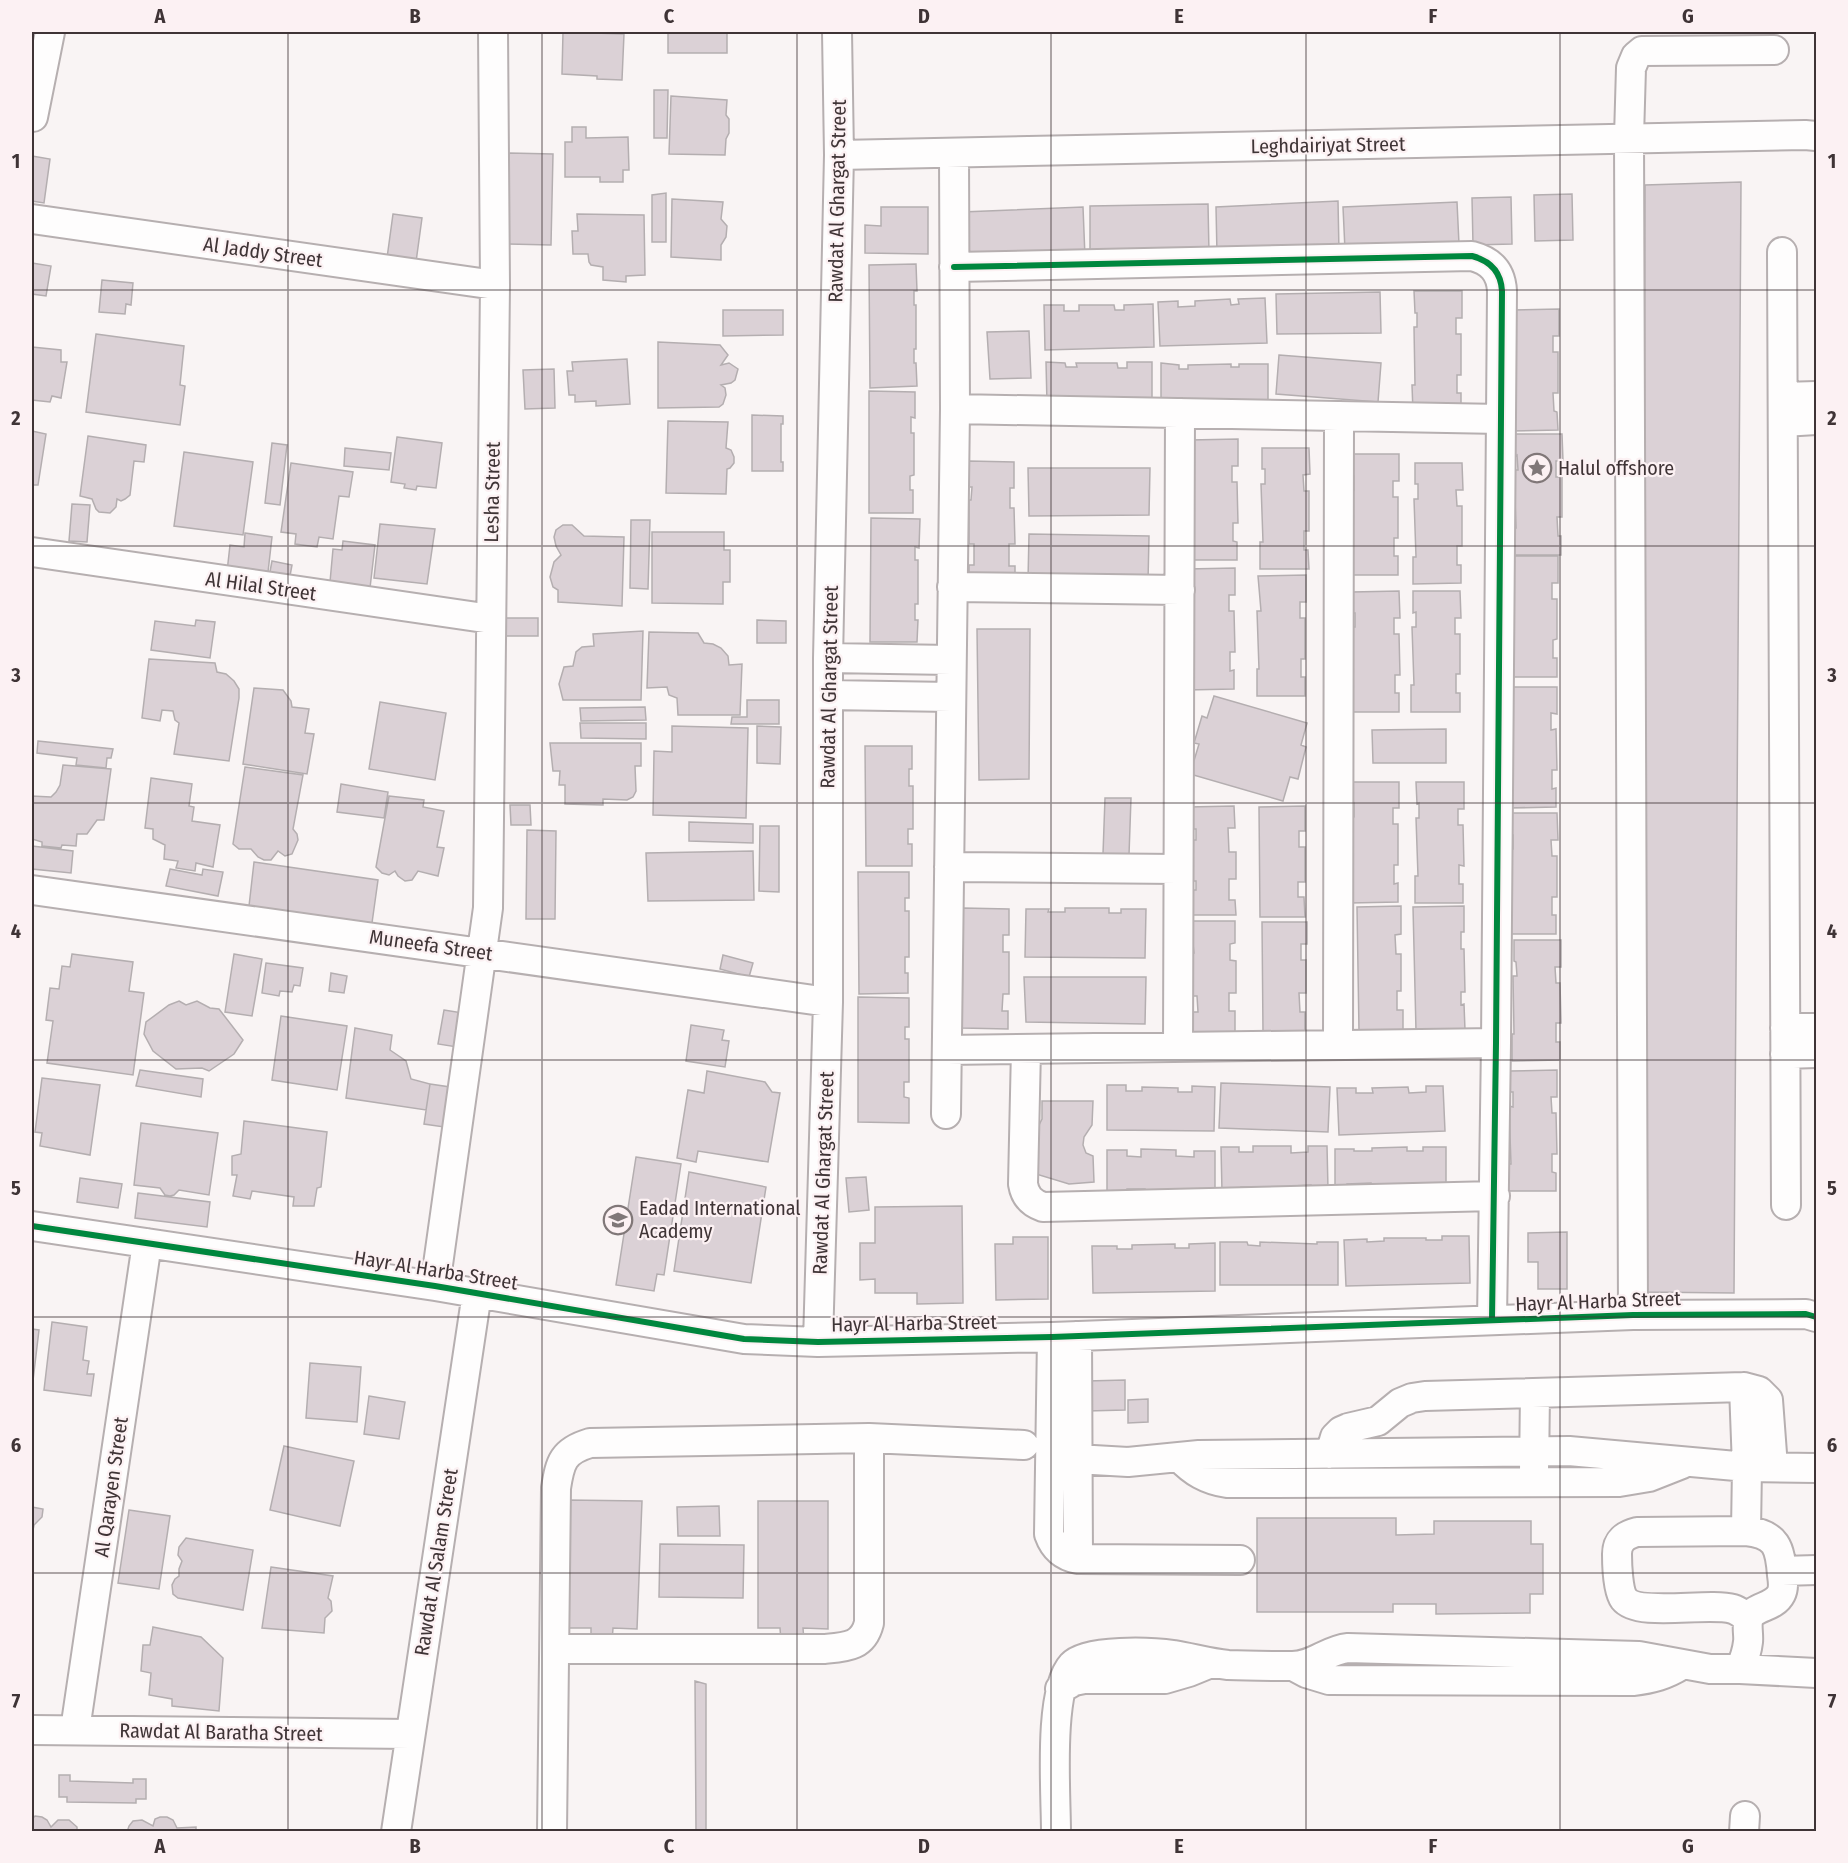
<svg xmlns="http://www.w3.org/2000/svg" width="1848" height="1863" viewBox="0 0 1848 1863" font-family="'Fira Sans Condensed',sans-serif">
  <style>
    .building { fill: #dbd1d6; stroke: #b4aeb0; stroke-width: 1.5 }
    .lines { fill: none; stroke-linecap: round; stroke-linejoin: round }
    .minor-casing { stroke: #b6afb0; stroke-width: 32 }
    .minor { stroke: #fefdfd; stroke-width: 28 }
    .cycleway-casing { stroke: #fcf1f3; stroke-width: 10 }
    .cycleway { stroke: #00873e; stroke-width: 6 }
    .grid { fill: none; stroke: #3f3436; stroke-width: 1.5; stroke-opacity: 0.55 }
    .labels { text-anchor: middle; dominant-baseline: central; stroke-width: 4.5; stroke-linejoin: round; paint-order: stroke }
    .street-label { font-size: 20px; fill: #3f3436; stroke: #fcf1f3 }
    .poi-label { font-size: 20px; fill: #3f3436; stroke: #fcf1f3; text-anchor: start }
    .neatline { fill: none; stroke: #3f3436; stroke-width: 2 }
    .grid-label { font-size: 20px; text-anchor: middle; font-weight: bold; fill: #3f3436 }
  </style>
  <rect width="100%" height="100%" fill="#f9f4f4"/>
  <!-- building -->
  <path class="building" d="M563 32 624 34 622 80 597 79V76L562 74Z
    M668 32H727V53H668Z
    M654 90H668L667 138H654Z
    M671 96 727 100 726 115 729 119V133L726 139 725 155 669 154Z
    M572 127H586V138L628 137 629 170H623V182H600V177H565V142H572Z
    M509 153 553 154 551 245 507 244Z
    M32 156 50 159 44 203 32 201Z
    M1741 182 1734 1293 1642 1292 1645 185Z
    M666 193V242H652V195Z
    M1572 194 1573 240 1535 241 1534 195Z
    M1511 197 1512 244 1473 245 1472 198Z
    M672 199 723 202 721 219 727 226 726 237 721 245V260L671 257Z
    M1338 201 1339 252 1217 255 1216 207Z
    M1457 202 1459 244 1345 250 1343 207Z
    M1208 204 1209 253 1090 254V206Z
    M881 207H928V254L865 253V225L881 226Z
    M1083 207 1085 257 964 260 962 212Z
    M393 214 422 218 416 262 387 258Z
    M577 214 644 215 645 275 626 276V282L603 280V267L591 265 589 262 588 254H573L572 231H578Z
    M32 263 51 266 46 296 32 294Z
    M916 264 917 291H914V305H916V349H914V363H916L917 386 870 388 869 265Z
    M102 280 133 283 131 305 126 304 125 314 99 312Z
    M1414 291H1462V318H1456V334H1461V375H1457V393H1461V412H1413L1412 385H1415L1414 327H1417V313H1415Z
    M1380 292 1381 333 1277 334 1276 294Z
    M1265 298 1267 343 1160 346 1158 302 1178 301V307L1195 306V301L1230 299 1231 305 1239 304 1238 299Z
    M1153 304 1154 347 1045 350 1044 305H1064V311H1079V305H1114L1115 310H1124V305Z
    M1559 309V336H1553V352H1558V393H1553L1554 411 1557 412 1558 430 1510 431 1511 310Z
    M723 310H783V335L723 336Z
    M1029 331 1031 378 990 379 987 332Z
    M96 334 184 346 180 385 185 386 180 425 86 412Z
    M658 342 720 345 728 355 721 365 729 363 738 369 735 380 731 383 721 385 725 388 726 395 723 404 719 407 658 408Z
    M32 347 61 350V362H67L61 398 52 396 50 402 32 400Z
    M1279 355 1381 363 1378 402 1276 394Z
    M627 359 630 404 596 406V401L575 402V395H569L567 371H573L572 362Z
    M1046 362 1065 363 1066 367H1077L1076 363H1117L1118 368H1127V362H1152V405L1047 404Z
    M1161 363 1179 365V369H1188V365L1231 364V367H1239V364H1268V407H1161Z
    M554 369 555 408 525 409 523 370Z
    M869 391 915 392V418L911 417V433H914V475L910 476V490H913V513H869Z
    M752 415 783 416V424H781V462H783V471H752Z
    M668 421 728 422 726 448 731 450 734 457V463L730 468 727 469 726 494 666 493Z
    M32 431 46 434 38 485H32Z
    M1515 434H1562L1563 461H1556V477H1562V517H1557L1558 536H1561V555H1513V528H1516L1514 470H1518L1517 455 1515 456Z
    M88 436 146 445 144 462 134 461 130 495 125 499 121 501 117 499 116 507 110 513 99 512 96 509 92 499 80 496Z
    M397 437 442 443 436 488 417 486 416 490 404 488 405 484 391 482Z
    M1238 439V466H1232V482H1237L1238 523H1233V541L1237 542V560H1189L1190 440Z
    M272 443 287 445 280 505 265 503Z
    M345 448 391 453 389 470 344 466Z
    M1262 448H1309L1310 474 1303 475 1304 491H1309V531H1304V550H1308L1309 569H1260V542H1263L1261 484H1265V469H1262Z
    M184 452 253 462 243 535 174 526Z
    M1351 454H1399V481H1393V497H1398V538H1394V556H1398V575H1350L1351 490H1354V476H1351Z
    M969 461 1014 462V488H1010V508H1014L1015 544H1009V566H1015V583H969V565H974V544H969V500H971L972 487H969Z
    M291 463 353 472 349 497 339 496 333 539 319 537 317 547 295 544 296 534 281 532Z
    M1415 463H1462L1463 490H1456L1457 506H1462V546H1457V565H1461V583L1413 584V557H1416L1414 499H1418V484H1415Z
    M1028 468H1150L1149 515 1029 516Z
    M72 504 90 505 87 542 69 541Z
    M871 518 920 519 919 548 915 547V560H918V604H915V620H918L917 642H870Z
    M631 520H650L648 589 630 588Z
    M380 524 435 529 427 584 374 578Z
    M563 525H572L584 536 624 537 622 606 558 602V590L553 587 550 577 554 562 561 555 556 546 554 537 556 530Z
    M652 532H724V550H730V582H723V604L652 603Z
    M245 533 272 537 268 572 246 569 245 575 227 572 230 545 244 547Z
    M1029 534 1149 536 1148 582 1028 580Z
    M343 541 375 545 370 588 330 582 333 549 342 550Z
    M1510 556H1558V583H1552V599H1557V639L1553 640V658H1557V677H1509Z
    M272 561 292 565 289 581 269 577Z
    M1235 568V595H1229V611H1234L1235 652H1230V671L1234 670V689L1186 690 1187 569Z
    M1306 575V602H1300V618H1305V659H1301V677H1305V696H1257V669H1259L1257 611H1261L1258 576Z
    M1399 591 1400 618H1394V634H1399L1400 675H1395V693H1399V712H1351L1350 685H1353L1351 627H1355V613H1352V592Z
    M1413 591H1460L1461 618H1455V634H1460V674H1456V693H1460V712H1411V685H1414L1412 627H1416V612L1413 613Z
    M506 618H538V636H506Z
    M196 620 215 622 210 658 151 650 155 621 195 626Z
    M757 620 786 621V643H757Z
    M977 629H1030L1029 779 979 780Z
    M643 631 641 700H563L559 684 564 667 573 666 576 652 582 647 594 646 593 634Z
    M649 632 698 633 704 643 713 644 721 648 728 656 729 665 742 664 740 715H678L677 698 669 695 667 687 647 688Z
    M149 659 215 663 217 672 226 674 234 681 239 689V698L229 761 174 754 179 723 175 720 173 711 162 710 160 721 142 718Z
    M1509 687H1557V714L1551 713V730L1556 729 1557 770H1552V789L1556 788V807L1508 808Z
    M254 688 283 690 291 701 292 707 309 709 305 733 314 734 307 774 243 764Z
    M1214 696 1307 723 1301 745 1306 747 1298 779 1290 777 1283 801 1190 774 1199 744 1194 743 1202 716 1207 718Z
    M747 700H779V724H731L732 717H747Z
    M380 702 446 713 435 780 369 769Z
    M645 707 646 720 581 721 580 708Z
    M580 723H646V739L581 738Z
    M672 726 748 728 746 818 653 815 654 751 672 752Z
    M757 726 781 727 780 764 757 763Z
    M1446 729V763H1373L1372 730Z
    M38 741 113 749 111 758H107L106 768 76 765 77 758 37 753Z
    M550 743H641V766H635L636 791 633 797 627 800 603 799V805L565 804V785H559L560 771H553Z
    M865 746H912V769H909V786H913V829H908V844H912V866H866Z
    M63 765 111 769 104 820H97L87 834H77L76 846 62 845 61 848 42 846V842L32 839V796L51 797 56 792 60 785Z
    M245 767 303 775 293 829 297 834 298 840 292 854 285 856 278 851 271 860H264L258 857 251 849H239L233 844Z
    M151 778 192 784 189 806 194 807 192 821 220 825 213 867 196 863 195 871 176 868 178 861 164 859 165 845 153 839V829L145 828Z
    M1351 782H1399V808H1393V824H1398V865H1394V884L1398 883V902L1350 903 1351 818 1354 817V803H1351Z
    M1416 782H1464V809H1458V825H1463L1464 866 1459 865V884H1463V903H1415V876H1418L1416 818H1419V803L1417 804Z
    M341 784 388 792 384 818 337 812Z
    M389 796 424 800 423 807 444 811 437 847 444 848 438 876 418 871 412 880 405 881 398 876 395 871 389 875 382 873 376 867Z
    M1105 798H1131L1129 855 1103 854Z
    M510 805H530L531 825H511Z
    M1234 806 1235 828H1228L1229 852H1236V879H1229V900H1235L1236 915H1189V890H1196V881H1188L1187 840H1196V829H1188V807Z
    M1305 806V831H1299V847H1305V882H1298V897H1304L1305 917H1260L1259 807Z
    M1510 813H1557L1558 840H1551L1552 856H1557V897H1552V915H1556V934H1508L1509 849H1513V835H1510Z
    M689 822 753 824V843L689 841Z
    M760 826H779V892L759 891Z
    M527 830 556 831 555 919H526Z
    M32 846 73 851 71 873 32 869Z
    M753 851 754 900 648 901 646 853Z
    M254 862 378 880 372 923 249 906Z
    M170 869 202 875 203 869 223 872 218 896 166 886Z
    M858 872H909V898H905V911H909V957H905V973H908V993L859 994Z
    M1401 906V934L1395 935 1396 954H1401V991H1397V1010H1403V1031H1359L1357 907Z
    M1464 906V932H1461V949H1464L1465 992H1461V1005L1464 1004 1465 1030 1416 1031 1413 907Z
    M963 908 1009 909V935H1003V952H1009V994H1003L1002 1011H1008V1029L962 1028Z
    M1065 908H1109V913H1121V909H1146L1145 958 1025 957 1026 909H1049L1048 912H1065Z
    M1186 921H1235V943L1230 944V960L1236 961V993H1229V1011H1235V1032H1192L1191 1012H1198L1197 996H1188L1187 953H1194L1193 944H1187Z
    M1262 922H1307V944H1301V960H1306V993H1299L1300 1012H1305V1031L1263 1032Z
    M1514 940H1561V967H1555L1556 983H1560L1561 1023H1556V1042H1560V1060L1512 1061V1034H1514L1513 976H1517L1516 962 1514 961Z
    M72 954 133 962 129 991 144 993 133 1075 47 1063 53 1021 46 1020 50 988 59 989 62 966 70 967Z
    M234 954 262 959 252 1016 225 1012Z
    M723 955 753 963 749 977 720 969Z
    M266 963 303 968 300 986 294 985 292 992 280 991 279 996 262 993Z
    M331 973 347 976 344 993 329 991Z
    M1024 977H1146L1145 1024 1026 1022Z
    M858 997 909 998V1027H905V1039H909V1082H904V1097L909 1098V1123L858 1122Z
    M179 1001 186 1005 197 1001 210 1008 219 1009 243 1040 234 1054 209 1071 202 1068 176 1069 153 1051 144 1034 146 1022 169 1005Z
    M444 1010 463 1013 457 1047 438 1044Z
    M281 1016 347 1026 337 1090 272 1080Z
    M691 1025 724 1030 722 1040 729 1041 725 1067 686 1061Z
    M355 1028 392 1035 390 1050 406 1061 411 1079 430 1084 426 1110 346 1098Z
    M140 1070 203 1079 201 1097 136 1086Z
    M1557 1070V1097H1551L1552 1113H1556L1557 1154H1552V1172L1556 1173V1191H1508V1164H1511L1509 1106 1513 1107V1092H1510V1071Z
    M707 1071 765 1082 772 1092 780 1093 768 1162 698 1151 696 1162 677 1158 688 1090 704 1093Z
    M42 1078 100 1085 90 1155 40 1146 42 1133 35 1132Z
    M1221 1083 1330 1087 1328 1132 1219 1128Z
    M430 1084 450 1087 444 1127 424 1124Z
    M1107 1085H1126V1091H1142V1087L1178 1088V1092H1192V1086L1215 1087 1214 1131 1107 1130Z
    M1426 1086H1443L1445 1131 1339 1135 1337 1088H1356V1093H1373L1372 1088 1408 1087 1409 1093 1426 1092Z
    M1042 1101H1093L1092 1125 1084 1137 1083 1145 1086 1153 1093 1156 1094 1182 1069 1184 1036 1174 1037 1129 1042 1119Z
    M244 1121 327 1132 321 1187 317 1188 314 1206H293L294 1197 252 1191 250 1199 233 1196 237 1175H232V1156L241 1154Z
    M141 1123 218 1133 209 1195 179 1190 174 1195 170 1196 165 1195 160 1188 134 1185Z
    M1253 1146H1291V1153L1308 1152V1146H1327L1328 1189 1311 1190V1185L1293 1186V1192H1259V1187H1241V1192H1222L1221 1147H1239V1152H1253Z
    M1407 1147V1151H1423V1147H1446V1189L1424 1190V1183L1399 1184 1400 1190 1371 1191V1183L1347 1184 1348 1190H1335V1149H1354V1151H1372V1148Z
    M1141 1149 1176 1150V1156L1194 1157V1151H1215V1195L1197 1194V1189H1179V1195H1145V1189H1127V1194H1107V1150H1127V1156L1141 1157Z
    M636 1157 681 1164 664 1275 657 1274 654 1291 616 1285Z
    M689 1172 766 1187 751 1283 674 1271Z
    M866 1177 869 1210 849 1212 846 1178Z
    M80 1178 122 1184 118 1208 77 1202Z
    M138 1193 210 1202 207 1227 135 1218Z
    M962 1206 963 1303 917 1304V1293H875V1279L860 1280V1243H875V1207Z
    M1567 1232V1289H1538V1262H1528V1233Z
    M1442 1236H1469L1470 1283 1346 1286 1344 1240 1367 1239V1242L1384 1241V1238H1426V1240H1442Z
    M1013 1237H1048V1299L996 1300 995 1244H1013Z
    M1220 1242H1247L1248 1245 1260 1246V1242L1317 1244V1242H1338V1285H1220Z
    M1215 1243V1291L1093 1293 1092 1246H1117V1249H1132V1245L1175 1244V1248H1189V1244Z
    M52 1322 87 1327 83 1360 89 1361 87 1374H94L91 1396 44 1390Z
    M32 1329 39 1330 32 1389Z
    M310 1363 361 1367 357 1422 306 1418Z
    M1125 1380V1410L1087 1411V1381Z
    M369 1396 405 1402 399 1439 364 1434Z
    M1148 1399V1422L1128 1423V1400Z
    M284 1446 354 1461 340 1526 270 1510Z
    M567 1500 642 1501 637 1629 613 1628 612 1642 591 1640V1628H565Z
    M758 1501H828V1629L803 1628 804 1641H781L780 1628H758Z
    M719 1506 720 1536H678L677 1507Z
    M32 1507 43 1509 42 1517 34 1525 32 1535Z
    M129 1510 170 1516 159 1589 118 1583Z
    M1257 1518H1396V1535L1434 1534V1521H1531V1544H1543V1594H1530V1613L1436 1614V1604H1393V1612H1257Z
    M186 1538 253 1550 243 1610 178 1598 173 1594 172 1585 175 1579 179 1576V1569L182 1561 178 1555 179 1547Z
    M660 1544 744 1545 743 1598 659 1597Z
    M271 1567 333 1576 328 1598 331 1601 332 1611 325 1618 324 1633 262 1628Z
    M153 1627 201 1637 223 1658 219 1711 172 1706V1699L149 1695 151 1673 141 1671 143 1645H150Z
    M695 1681 706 1684V1832H696Z
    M59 1775H70V1781L133 1783V1779H146V1799H136V1803L67 1802V1797H59Z
    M35 1816 42 1817 47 1820 51 1827 58 1820H69L77 1827V1832H32V1819Z
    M160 1817H167L173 1820 177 1828 196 1827V1832H127L129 1826 133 1821 142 1820 153 1826 155 1819Z"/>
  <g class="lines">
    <!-- minor casing -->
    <g class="minor-casing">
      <path id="minor" d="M33 117 50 32
        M839 155 1805 135 1816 136
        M32 219 495 285
        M1782 252 1786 1205
        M954 267 1472 256C1491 261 1501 272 1502 291L1496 1043 1492 1320
        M1783 397 1816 396
        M955 409 1501 419
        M1783 422 1816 420
        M32 552 491 619
        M952 587 1180 590
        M828 658 951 660
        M828 695 951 697
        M949 867 1177 869
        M32 890 828 1002
        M1785 1028H1816
        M1338 1044 1339 416
        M1178 1047C1177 835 1180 624 1180 413
        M1026 1049 1023 1184C1025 1196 1031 1203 1043 1207L1495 1196
        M947 1050 1496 1043
        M1785 1054 1816 1053
        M946 1114 955 409 954 154
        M32 1226 435 1286 744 1339 818 1342 1052 1337 1633 1315 1806 1314 1816 1317
        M435 1286 488 908 495 285 493 32
        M1633 1315 1629 137 1631 68 1636 56 1642 51 1774 50
        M1077 1336 1078 1559
        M1052 1337 1049 1534C1054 1548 1062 1556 1078 1559L1240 1560
        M818 1342 828 1002V658L839 155 837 32
        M1744 1387 1747 1467 1746 1531
        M1330 1454 1335 1437 1341 1431 1348 1428 1378 1421 1400 1403 1412 1398 1425 1396 1744 1387 1759 1391 1768 1400 1773 1467
        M1179 1457C1193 1472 1207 1480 1227 1483L1619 1482 1649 1477 1682 1464
        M1076 1459 1128 1462 1199 1455 1569 1451 1747 1467 1816 1468
        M1534 1471 1535 1393
        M1782 1571 1816 1570
        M555 1649H824C846 1647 863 1647 869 1623V1438
        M1293 1666 1306 1673 1329 1680 1633 1681C1652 1679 1666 1675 1682 1665
        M1740 1669C1744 1660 1747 1651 1748 1642 1749 1635 1746 1625 1749 1618 1754 1606 1774 1608 1781 1594 1784 1588 1783 1582 1782 1575 1780 1548 1777 1534 1746 1531L1637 1532C1625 1535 1617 1541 1617 1554 1617 1565 1618 1591 1624 1599 1638 1617 1708 1602 1733 1609 1739 1611 1743 1615 1749 1618
        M1060 1689 1074 1681 1084 1679H1165L1189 1672 1211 1663
        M32 1730 410 1734
        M75 1730 147 1243
        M396 1832 477 1293
        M552 1832 556 1488C560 1462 563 1451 590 1443L869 1438 1024 1445
        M1056 1832C1056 1794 1048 1691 1072 1665 1086 1649 1152 1652 1174 1655 1192 1658 1209 1663 1228 1665 1249 1666 1271 1666 1292 1666 1314 1666 1327 1650 1348 1648L1639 1656 1710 1669H1740L1816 1673
        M1744 1832 1745 1816"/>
    </g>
    <!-- minor -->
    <use href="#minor" class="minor"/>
    <!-- cycleway casing -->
    <g class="cycleway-casing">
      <path id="cycleway" d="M954 267 1472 256C1491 261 1501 272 1502 291L1496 1043 1492 1320
        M32 1226 435 1286 744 1339 818 1342 1052 1337 1633 1315 1806 1314 1816 1317"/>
    </g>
    <!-- cycleway -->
    <use href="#cycleway" class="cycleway"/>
  </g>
  <!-- grid -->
  <path class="grid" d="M288 32V1832M542 32V1832M797 32V1832M1051 32V1832M1306 32V1832M1560 32V1832M32 290H1816M32 546H1816M32 803H1816M32 1060H1816M32 1317H1816M32 1573H1816"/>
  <!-- icons -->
  <defs>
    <g id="sight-ring" transform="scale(1.5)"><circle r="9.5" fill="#fcf1f3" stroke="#807778" stroke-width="1.5"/><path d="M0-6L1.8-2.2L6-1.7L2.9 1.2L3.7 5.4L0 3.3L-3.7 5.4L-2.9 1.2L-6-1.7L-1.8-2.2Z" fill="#807778"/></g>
    <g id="school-ring" transform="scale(1.5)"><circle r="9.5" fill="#fcf1f3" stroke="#807778" stroke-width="1.5"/><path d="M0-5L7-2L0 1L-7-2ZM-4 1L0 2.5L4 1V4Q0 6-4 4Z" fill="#807778"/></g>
  </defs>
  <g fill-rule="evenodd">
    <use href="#sight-ring" x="1537" y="468"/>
    <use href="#school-ring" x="618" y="1220"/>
  </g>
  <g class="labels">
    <!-- street labels -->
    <g class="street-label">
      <text transform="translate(1328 145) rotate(-1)">Leghdairiyat Street</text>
      <text transform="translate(837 201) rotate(-89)">Rawdat Al Ghargat Street</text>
      <text transform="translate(263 252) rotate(8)">Al Jaddy Street</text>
      <text transform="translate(492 492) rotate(-89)">Lesha Street</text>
      <text transform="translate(261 586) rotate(8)">Al Hilal Street</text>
      <text transform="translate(829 687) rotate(-89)">Rawdat Al Ghargat Street</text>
      <text transform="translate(431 945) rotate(8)">Muneefa Street</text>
      <text transform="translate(823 1173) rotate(-88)">Rawdat Al Ghargat Street</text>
      <text transform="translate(436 1270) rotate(9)">Hayr Al Harba Street</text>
      <text transform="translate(1598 1301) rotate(-2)">Hayr Al Harba Street</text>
      <text transform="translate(914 1323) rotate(-1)">Hayr Al Harba Street</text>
      <text transform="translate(111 1487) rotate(-82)">Al Qarayen Street</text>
      <text transform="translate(436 1562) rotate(-81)">Rawdat Al Salam Street</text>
      <text transform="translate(221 1732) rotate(1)">Rawdat Al Baratha Street</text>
    </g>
    <!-- poi labels -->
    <g class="poi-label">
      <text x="1558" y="468">Halul offshore</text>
      <text x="639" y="1208">Eadad International<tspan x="639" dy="23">Academy</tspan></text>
    </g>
  </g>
  <!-- border -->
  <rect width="1848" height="1863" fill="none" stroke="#fcf1f3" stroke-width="66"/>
  <rect x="33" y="33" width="1782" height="1797" class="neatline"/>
  <g class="grid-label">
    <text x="160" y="23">A</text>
    <text x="415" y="23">B</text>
    <text x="669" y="23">C</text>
    <text x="924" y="23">D</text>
    <text x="1179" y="23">E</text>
    <text x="1433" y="23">F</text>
    <text x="1688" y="23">G</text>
    <text x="16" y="168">1</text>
    <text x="1832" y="168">1</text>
    <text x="16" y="425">2</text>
    <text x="1832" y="425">2</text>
    <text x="16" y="682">3</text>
    <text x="1832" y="682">3</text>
    <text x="16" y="938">4</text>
    <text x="1832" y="938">4</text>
    <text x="16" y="1195">5</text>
    <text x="1832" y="1195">5</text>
    <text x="16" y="1452">6</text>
    <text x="1832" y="1452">6</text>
    <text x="16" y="1708">7</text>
    <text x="1832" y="1708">7</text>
    <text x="160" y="1853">A</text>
    <text x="415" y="1853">B</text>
    <text x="669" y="1853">C</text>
    <text x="924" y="1853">D</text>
    <text x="1179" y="1853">E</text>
    <text x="1433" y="1853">F</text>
    <text x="1688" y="1853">G</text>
  </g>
</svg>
